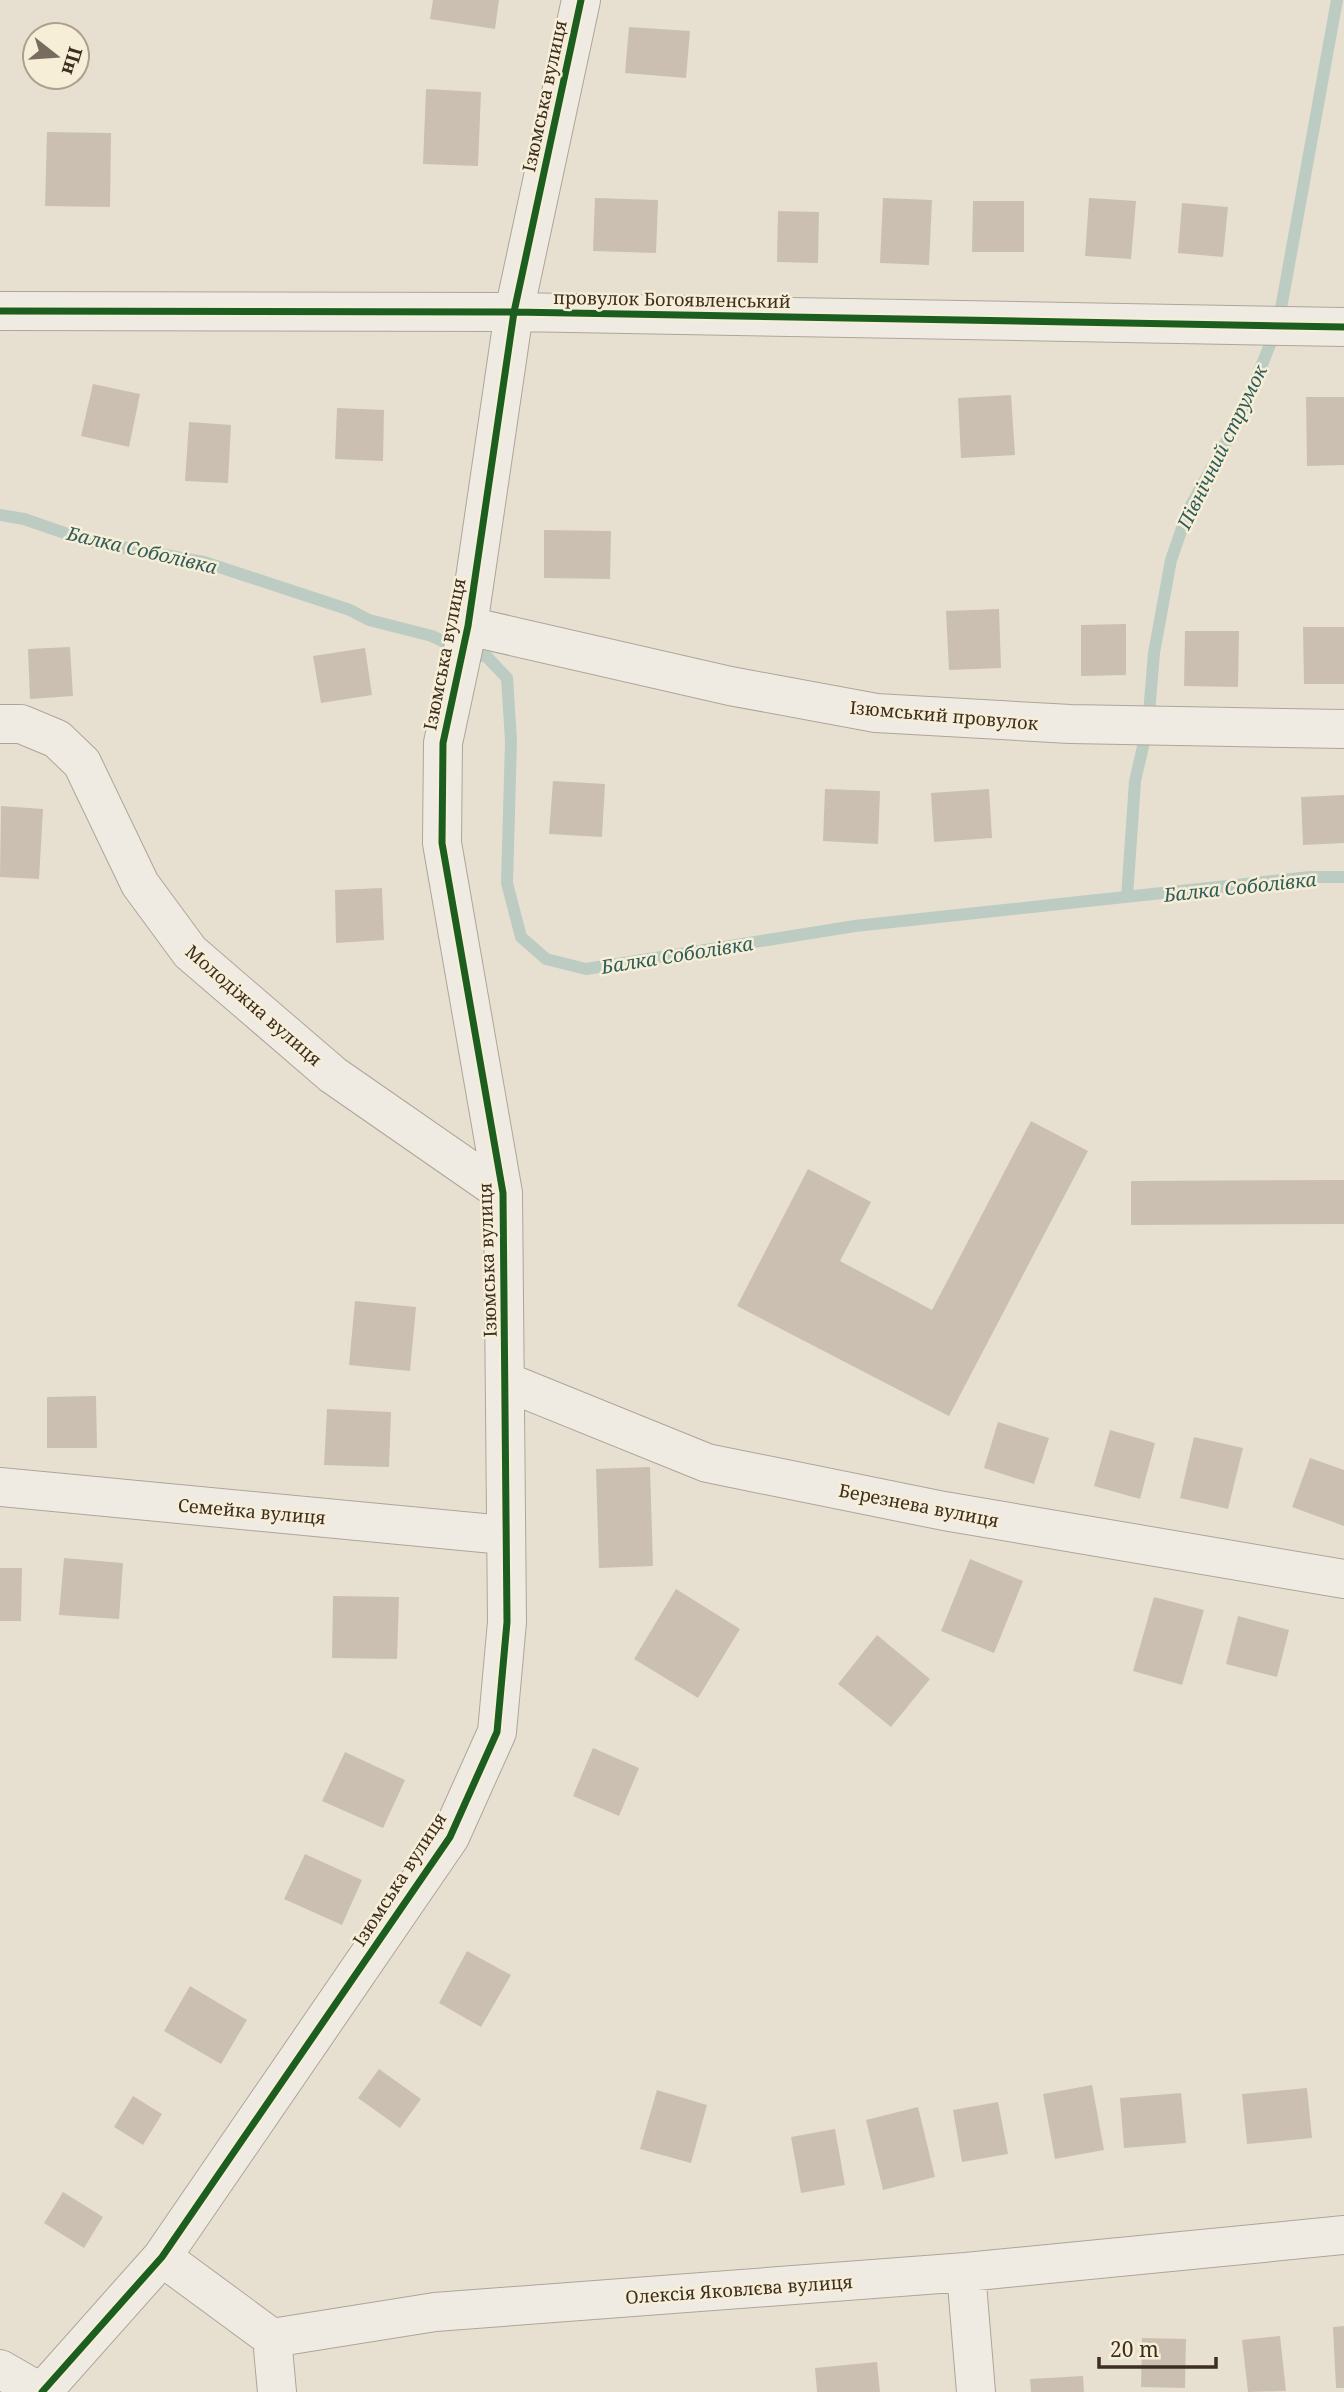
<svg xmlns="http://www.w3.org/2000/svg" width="1344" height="2392" viewBox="0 0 1344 2392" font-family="'Noto Serif',serif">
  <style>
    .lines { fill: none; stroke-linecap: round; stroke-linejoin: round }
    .stream { stroke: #bcccc2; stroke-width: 12 }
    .building { fill: #cbbfb2 }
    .minor-casing { stroke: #ada599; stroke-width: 40 }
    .minor { stroke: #efebe3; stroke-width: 38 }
    .cycleway-casing { stroke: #f7eed8; stroke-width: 11 }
    .cycleway { stroke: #1b5e20; stroke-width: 7 }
    .labels { text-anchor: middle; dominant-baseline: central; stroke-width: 5; stroke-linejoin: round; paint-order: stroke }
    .street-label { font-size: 18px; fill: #3d2e20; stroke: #f7eed8 }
    .water-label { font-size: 19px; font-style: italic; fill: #2f5d5a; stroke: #f7eed8 }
  </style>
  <rect width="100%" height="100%" fill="#e7e0d1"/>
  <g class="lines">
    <!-- stream -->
    <path class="stream" d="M0 515 24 519 88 541 204 562 350 610 369 620 432 636 463 651 487 657 507 678 511 741 507 883 521 937 546 959 586 969 855 926 1310 877H1344
      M1127 897 1135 781 1148 725 1154 653 1171 560 1188 511 1243 411 1278 325 1337 0"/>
  </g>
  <!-- building -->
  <path class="building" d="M433 0H499L495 29 430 19Z
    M629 27 690 31 686 78 625 73Z
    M426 89 481 92 478 166 423 164Z
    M47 132 111 133 110 207 45 206Z
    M595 198 658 200 656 253 593 251Z
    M883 198 932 200 929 265 880 263Z
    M1089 198 1136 201 1131 259 1085 256Z
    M973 201H1024V252H972Z
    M1182 203 1228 207 1223 257 1178 253Z
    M778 211 819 212 818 263 777 262Z
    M93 384 140 394 129 447 81 436Z
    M1011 395 1015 455 961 458 958 398Z
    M1306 397H1344V465L1307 466Z
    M337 408 384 410 383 461 335 459Z
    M189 422 231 425 228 483 185 481Z
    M544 530 611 531 610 579 544 578Z
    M999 609 1001 668 949 670 946 611Z
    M1126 624V675L1081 676V625Z
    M1303 627H1344V684H1304Z
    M1185 631H1239L1238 687 1184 686Z
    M70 647 73 696 30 699 28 649Z
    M365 648 372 695 321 703 313 656Z
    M553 781 605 784 602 837 549 834Z
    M825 789 880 791 878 844 823 841Z
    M989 789 992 838 934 842 931 793Z
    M1344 795V843L1303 845 1301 797Z
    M1 806 43 809 39 879 0 877Z
    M382 888 384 940 336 943 335 890Z
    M1031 1121 1088 1151 949 1416 737 1306 808 1169 871 1202 840 1261 932 1310Z
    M1344 1180V1224L1131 1225V1181Z
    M355 1301 416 1307 410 1371 349 1365Z
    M96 1396 97 1448H47V1397Z
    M327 1409 391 1412 389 1467 324 1465Z
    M998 1422 1049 1438 1034 1484 984 1468Z
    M1110 1430 1155 1443 1140 1499 1094 1486Z
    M1194 1437 1243 1448 1228 1509 1180 1498Z
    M1310 1458 1344 1470V1526L1292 1507Z
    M650 1467 653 1566 599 1568 596 1469Z
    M64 1558 123 1563 119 1619 59 1615Z
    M970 1559 1023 1581 994 1653 941 1631Z
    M0 1568H22L21 1621H0Z
    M676 1589 740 1629 698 1698 634 1659Z
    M333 1596 399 1597 397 1659 332 1658Z
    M1154 1597 1204 1610 1182 1685 1133 1671Z
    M1238 1616 1289 1630 1277 1677 1226 1664Z
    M877 1635 930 1679 891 1727 838 1684Z
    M593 1748 639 1768 619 1816 573 1796Z
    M345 1752 405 1780 383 1828 322 1801Z
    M305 1854 362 1880 342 1925 284 1899Z
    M467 1951 511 1975 481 2027 439 2003Z
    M190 1986 247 2020 221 2064 164 2031Z
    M379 2069 421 2099 400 2128 358 2098Z
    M1092 2085 1104 2150 1055 2159 1043 2094Z
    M1307 2088 1312 2138 1247 2144 1242 2094Z
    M657 2090 707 2105 691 2163 640 2149Z
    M1181 2093 1186 2143 1124 2148 1120 2098Z
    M133 2096 162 2114 143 2145 114 2127Z
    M998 2102 1008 2154 962 2162 953 2110Z
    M918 2107 935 2177 883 2190 866 2120Z
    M835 2129 845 2185 801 2193 791 2137Z
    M63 2192 103 2217 84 2248 44 2223Z
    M1344 2326V2388H1336L1333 2327Z
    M1280 2336 1286 2391 1248 2392 1242 2340Z
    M1142 2338 1186 2339 1185 2388 1141 2387Z
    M877 2362 880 2392H817L815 2368Z
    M1083 2376 1084 2392H1031L1030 2379Z"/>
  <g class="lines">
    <!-- minor casing -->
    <g class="minor-casing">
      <path id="minor" d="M0 311 514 312 1344 327
        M468 626 730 686 876 713 1070 724 1344 729
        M0 724H21L57 739 82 763 140 884 190 952 333 1075 503 1193
        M507 1382 707 1463 944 1511 1344 1579
        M0 1487 504 1535
        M162 2257 272 2338 435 2312 966 2272 1344 2235
        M966 2272 976 2392
        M272 2338 277 2392
        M0 2369 40 2392
        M42 2392 162 2257 450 1837 497 1732 507 1622 503 1193 442 843 443 743 468 626 514 312 581 0"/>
    </g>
    <!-- minor -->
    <use href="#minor" class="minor"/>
    <!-- cycleway casing -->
    <g class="cycleway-casing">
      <path id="cycleway" d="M0 311 514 312 1344 327
        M42 2392 162 2257 450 1837 497 1732 507 1622 503 1193 442 843 443 743 468 626 514 312 581 0"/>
    </g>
    <!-- cycleway -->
    <use href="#cycleway" class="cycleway"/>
  </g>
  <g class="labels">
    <!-- street labels -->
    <g class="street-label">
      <text transform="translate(544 96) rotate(-78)">Ізюмська вулиця</text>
      <text transform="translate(672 299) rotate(1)">провулок Богоявленський</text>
      <text transform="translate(444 654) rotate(-79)">Ізюмська вулиця</text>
      <text transform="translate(944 715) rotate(5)">Ізюмський провулок</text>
      <text transform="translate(254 1005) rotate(41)">Молодіжна вулиця</text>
      <text transform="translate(487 1260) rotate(-92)">Ізюмська вулиця</text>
      <text transform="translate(919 1505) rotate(11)">Березнева вулиця</text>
      <text transform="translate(252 1511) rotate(5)">Семейка вулиця</text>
      <text transform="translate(399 1879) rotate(-57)">Ізюмська вулиця</text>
      <text transform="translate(739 2289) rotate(-4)">Олексія Яковлєва вулиця</text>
    </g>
    <!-- water labels -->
    <g class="water-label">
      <text transform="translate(1222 447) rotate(-64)">Північний струмок</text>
      <text transform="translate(142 550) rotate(13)">Балка Соболівка</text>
      <text transform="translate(1240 887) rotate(-6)">Балка Соболівка</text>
      <text transform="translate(677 955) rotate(-9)">Балка Соболівка</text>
    </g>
  </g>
  <!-- north arrow -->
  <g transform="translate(56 56) rotate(107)"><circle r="33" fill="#f7eed8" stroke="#ada18e" stroke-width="2"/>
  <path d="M0-5L12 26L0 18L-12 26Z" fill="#786c5e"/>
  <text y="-10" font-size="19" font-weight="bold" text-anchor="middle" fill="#3d2e20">Пн</text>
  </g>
  <!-- scale -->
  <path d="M1099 2357v10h117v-10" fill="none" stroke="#3d2e20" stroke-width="3.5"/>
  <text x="1110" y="2357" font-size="21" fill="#3d2e20" stroke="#f7eed8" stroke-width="5" paint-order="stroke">20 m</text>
</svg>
